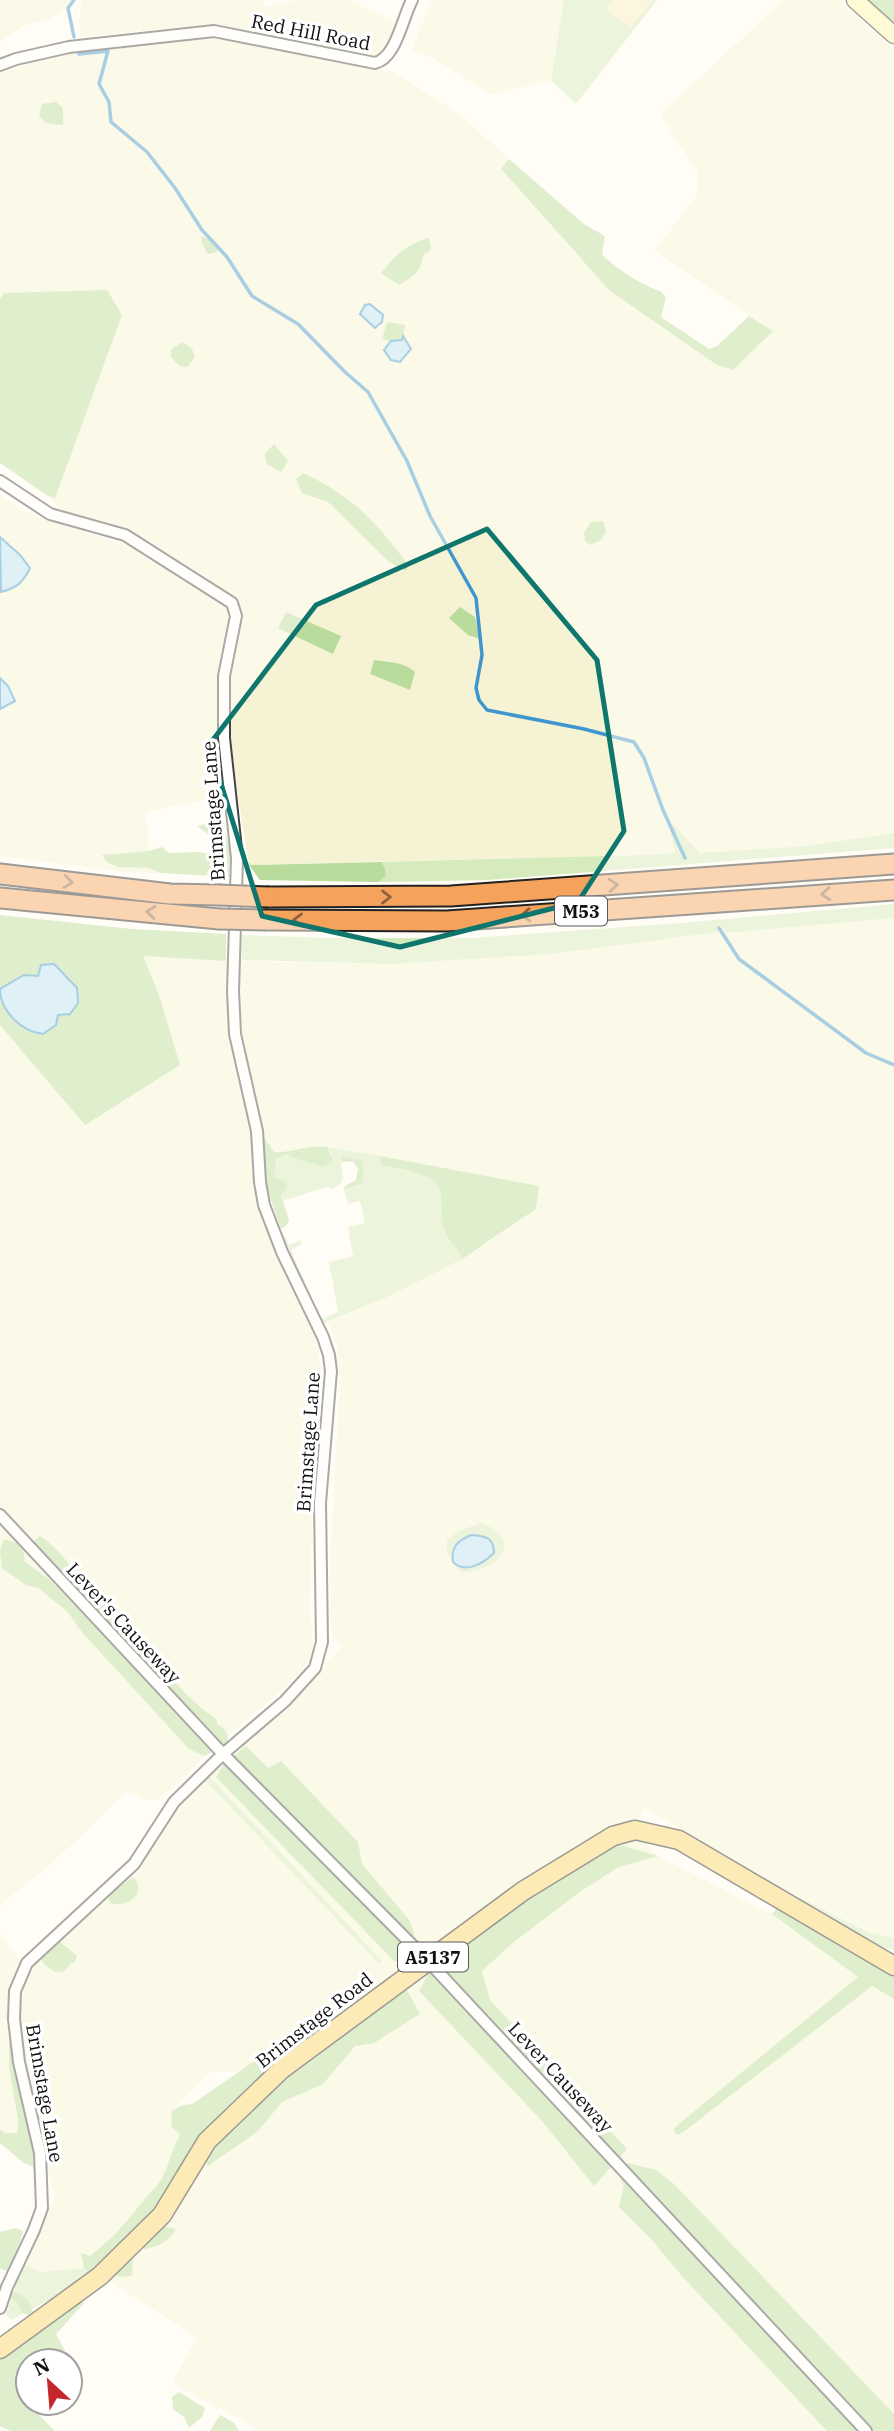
<svg xmlns="http://www.w3.org/2000/svg" width="894" height="2431" font-family="'IBM Plex Serif',serif">
<style>
.farmland{fill:#f6f3d4;fill-rule:evenodd}
.green{fill:#d5ebbd}
.forest{fill:#b9dc9c}
.sand{fill:#fbeec1}
.water{fill:#b9e0f7;stroke:#3f96cf;stroke-width:2}
.lines{fill:none;stroke-linecap:round;stroke-linejoin:round}
.stream{stroke:#3f96cf;stroke-width:3.5}
.minor-casing{stroke:#444;stroke-width:14}
.secondary-casing{stroke:#333;stroke-width:19}
.primary-casing{stroke:#222;stroke-width:21}
.motorway-casing{stroke:#222;stroke-width:23}
.minor{stroke:#fff;stroke-width:10}
.secondary{stroke:#fff6b0;stroke-width:16}
.primary{stroke:#f9d66b;stroke-width:18}
.motorway{stroke:#f5a25d;stroke-width:19}
.motorway-bridge-casing{stroke:#222;stroke-width:23;stroke-linecap:butt}
.motorway-bridge{stroke:#f5a25d;stroke-width:19}
.oneway{stroke:#8e613b}
.marked{fill:none;stroke:#0f766e;stroke-width:5;stroke-linejoin:round}
.labels{text-anchor:middle;dominant-baseline:central;stroke-width:7;stroke-linejoin:round;paint-order:stroke}
.shield{fill:#fff;stroke:#585858;stroke-width:2}
.shield-label{font-size:18px;font-weight:bold;fill:#111}
.street-label{font-size:19px;fill:#111;stroke:#fff}
</style>
<rect width="100%" height="100%" fill="#fffdf5"/>
<!-- farmland -->
<g class="farmland">
<polygon points="0,0 74,0 68,8 50,19 25,25 0,41"/>
<polygon points="81,0 262,0 265,7 297,0 347,0 393,20 393,38 391,45 381,55 367,57 204,25 80,37"/>
<polygon points="433,0 564,0 551,80 491,95 432,57 411,50"/>
<polygon points="784,0 839,0 894,49 894,833 806,846 698,853 669,828 677,853 644,855 249,865 234,771 231,733 230,674 242,616 238,599 183,562 122,526 61,510 48,496 55,498 4,293 0,299 0,74 52,56 108,51 144,44 210,37 393,72 459,114 509,159 501,169 577,256 717,365 773,331 655,251 697,195 698,173 660,114"/>
<polygon points="0,495 20,509 38,517 130,547 215,599 228,610 230,620 219,679 223,797 146,811 149,851 102,856 161,873 136,873 0,856"/>
<path d="M894,918V1938L868,1932L794,1895L643,1807L635,1830L658,1856L772,1914L859,1977L680,2123L679,2134L872,1986L894,1999V2431H255L257,2428L172,2383L197,2337L100,2276L207,2141L280,2069L210,2072L172,2111L180,2135L174,2146L163,2176L154,2191L144,2198L129,2221L114,2238L89,2256L81,2253L84,2268L41,2272L23,2264L55,2197L36,2125L21,2055L17,2019L24,1979L37,1959L59,1934L141,1871L147,1855L187,1794L224,1764L222,1754L212,1752L204,1756L179,1783L156,1800H147L128,1791L52,1863L0,1905V1025L16,1046L159,995L142,956L226,961L391,964L551,954L717,932L716,929L721,926L726,933ZM258,1132L269,1142L274,1152L288,1153L321,1146L539,1186L536,1209L478,1249L387,1297L329,1322L337,1347L340,1381L330,1565L331,1627L334,1637L342,1646L304,1691L233,1756L223,1754L229,1734L279,1693L305,1668L311,1656L313,1647L310,1608L312,1504L322,1370L313,1329L278,1255L260,1182Z"/>
<polygon points="0,1933 21,1962 18,1964 11,1989 10,2016 3,2022 9,2029 9,2068 18,2120 17,2133 3,2133 0,2129"/>
</g>
<!-- green -->
<g class="green">
<polygon points="564,0 657,0 576,104 551,80"/>
<polygon points="673,824 699,853 806,846 894,833 894,848 488,880 378,882 386,876 385,868 381,862 644,855 676,853 669,828"/>
<polygon points="894,904 894,918 726,933 721,926 716,929 718,932 551,954 391,964 242,960 242,935 330,938 471,938 681,923"/>
<path d="M327,1147L380,1156L381,1165L429,1176L439,1186L445,1233L449,1240L458,1247L462,1259L387,1297L324,1323L315,1315L283,1237L285,1236L289,1245L300,1240L302,1244L291,1250L318,1313L323,1319L338,1312L329,1262L353,1256L348,1227L365,1223L360,1201L348,1204L344,1189L361,1184V1160H340C343,1175 347,1184 331,1189L329,1186L283,1201L281,1196L284,1180L278,1179L273,1176V1170L279,1155L296,1157L323,1167L331,1153Z"/>
<path d="M481,1523C527,1540 496,1573 460,1572L454,1564C469,1572 486,1562 494,1549C489,1536 484,1536 471,1535L452,1550L453,1562L447,1553V1540L459,1531Z"/>
<polygon points="209,1776 382,1961 379,1964 205,1780"/>
<polygon points="794,1895 868,1932 894,1938 894,1951 876,1944"/>
<polygon points="23,2264 41,2272 84,2268 88,2272 51,2299 11,2320 6,2314"/>
</g>
<!-- forest -->
<g class="forest">
<polygon points="867,0 894,0 894,24"/>
<polygon points="56,102 63,108 63,125 46,123 39,116 42,104"/>
<path d="M509,159L584,224L605,236L602,255C621,272 638,283 662,292L666,298L661,317L709,349L717,346L749,316L773,331L733,370L717,365L609,290L501,169Z"/>
<polygon points="201,236 217,242 217,252 208,254 202,244"/>
<path d="M429,238L431,250L423,255C421,272 413,277 399,285L381,273C397,254 405,245 429,238Z"/>
<polygon points="107,290 122,315 55,498 48,496 0,463 0,299 4,293"/>
<polygon points="387,322 405,325 403,340 391,341 382,339"/>
<polygon points="183,342 192,349 195,357 187,367 180,366 171,357 171,349"/>
<polygon points="274,444 288,461 281,472 267,464 265,454"/>
<path d="M303,473C353,496 377,523 409,566L405,570L389,562L328,502L302,493L296,479Z"/>
<polygon points="603,521 606,531 601,540 590,545 585,541 584,533 591,522"/>
<polygon points="460,607 475,617 480,639 468,635 449,618"/>
<polygon points="286,612 341,636 333,654 278,628"/>
<path d="M374,660C387,662 405,662 415,672L410,690L370,674Z"/>
<polygon points="215,822 223,822 230,851 229,877 161,873 148,868 118,867 107,862 102,855 149,851 162,847 169,853 198,852 209,854 219,847 223,839 215,839 197,826"/>
<polygon points="381,862 385,868 386,876 378,882 260,880 249,865"/>
<polygon points="0,915 132,929 226,934 226,961 143,956 159,995 180,1065 85,1125 0,1025"/>
<path d="M264,1137L274,1152C292,1153 310,1144 327,1147L332,1157V1161L323,1167L286,1155L277,1158L273,1176L278,1179L284,1180L287,1186L281,1196L289,1220L286,1226L281,1229L265,1182Z"/>
<path d="M380,1156L539,1186L536,1209L462,1259C459,1247 449,1243 445,1232C440,1218 443,1203 439,1188C435,1173 396,1169 381,1165Z"/>
<polygon points="342,1157 361,1160 364,1171 361,1184 344,1189 345,1186 356,1180 358,1168 353,1161 341,1162"/>
<path d="M40,1536C59,1548 78,1575 90,1593L81,1598C75,1585 44,1560 32,1548L33,1542Z"/>
<path d="M4,1539C18,1543 24,1546 25,1562L50,1580L202,1739L212,1752L204,1756L189,1749L81,1631L67,1611L38,1588L26,1585L2,1568L0,1551Z"/>
<path d="M99,1595L112,1614L162,1659C164,1676 201,1710 217,1719V1724C228,1731 229,1734 227,1747L222,1751L88,1603Z"/>
<polygon points="246,1746 268,1768 281,1761 358,1842 362,1864 410,1921 414,1934 403,1957 395,1962 216,1777 224,1764"/>
<polygon points="617,1844 658,1856 619,1867 581,1891 515,1941 482,1971 490,2000 627,2149 594,2186 543,2122 419,1991 428,1974 500,1916 593,1854"/>
<path d="M133,1877C149,1893 127,1908 110,1903L108,1897L110,1893Z"/>
<polygon points="778,1906 894,1974 894,1999 872,1986 686,2130 678,2135 675,2133 674,2129 680,2123 858,1977 772,1914"/>
<path d="M58,1940L77,1956L75,1962L70,1964C60,1981 47,1968 39,1957Z"/>
<path d="M407,1990L420,2014L374,2043L355,2046L323,2084L282,2102L258,2131L208,2166L199,2146L162,2226L176,2229C169,2242 159,2246 145,2249L134,2240L129,2242L133,2259L132,2275C118,2280 109,2272 98,2264L88,2272L84,2268L81,2253L90,2256C115,2236 123,2226 143,2201C150,2192 158,2187 163,2176C170,2162 172,2148 180,2135L171,2126L172,2111L182,2105L192,2104L326,2012L345,2019Z"/>
<polygon points="9,2029 29,2136 35,2153 36,2168 24,2163 0,2143 0,2129 4,2133 17,2133 18,2120 9,2068"/>
<polygon points="628,2163 656,2170 674,2184 894,2414 894,2431 827,2431 681,2275 651,2239 619,2207 624,2186 617,2172"/>
<polygon points="15,2228 23,2231 12,2269 6,2271 0,2268 0,2232"/>
<path d="M14,2292C26,2295 30,2301 33,2313L27,2315L22,2312L18,2303L9,2298Z"/>
<polygon points="81,2299 84,2303 56,2334 70,2360 81,2374 70,2388 70,2361 28,2361 28,2403 39,2403 39,2415 55,2431 11,2431 0,2426 0,2358"/>
<polygon points="179,2392 205,2408 202,2417 189,2428 184,2417 173,2409 172,2397"/>
<polygon points="220,2415 234,2423 239,2431 210,2431"/>
</g>
<!-- sand -->
<polygon class="sand" points="613,0 653,0 630,28 606,9"/>
<!-- water -->
<g class="water">
<polygon points="370,304 383,315 382,322 375,328 360,314 365,305"/>
<polygon points="403,336 411,349 400,362 391,360 384,350 391,341 402,340"/>
<path d="M0,537L20,555L30,568C23,583 16,588 1,592Z"/>
<polygon points="0,678 8,686 15,701 0,709"/>
<path d="M54,964L77,988L78,1003L70,1014L58,1015L56,1025L43,1034C22,1032 0,1011 0,989L24,975L38,976L41,965Z"/>
<path d="M471,1535C485,1536 494,1537 494,1553C483,1564 465,1574 453,1562C451,1547 457,1541 471,1535Z"/>
</g>
<g class="lines">
<!-- stream -->
<g class="stream">
<polyline points="74,0 68,8 74,37"/>
<polyline points="79,54 108,51 99,84 109,102 111,122 147,152 175,188 202,230 227,257 252,296 298,324 345,372 368,392 407,461 430,516 476,598 482,655 476,688 479,700 487,710 584,729 634,742 644,758 663,810 685,858"/>
<polyline points="719,928 739,959 866,1053 894,1065"/>
</g>
<defs>
<g id="minor">
<path d="M0,65L16,59L69,47L214,31L375,63C396,58 402,19 412,0"/>
<polyline points="0,481 50,514 125,535 232,603 236,616 224,676 224,738 237,858 233,991 235,1034 257,1131 260,1182 264,1205 282,1252 323,1337 329,1355 331,1371 320,1503 322,1642 315,1668 285,1701 223,1754 174,1802 134,1864 27,1963 15,1991 14,2019 19,2062 40,2153 42,2208 34,2230 7,2287 0,2308"/>
<polyline points="0,1515 223,1754 428,1961 866,2431"/>
</g>
<polyline id="secondary" points="855,0 894,35"/>
<polyline id="primary" points="0,2349 100,2276 162,2215 207,2141 282,2069 523,1891 613,1836 635,1830 679,1840 894,1966"/>
<g id="motorway">
<polyline points="0,874 170,894 219,895"/>
<polyline points="269,897 451,896 894,864"/>
<polyline points="0,898 219,919"/>
<polyline points="267,920 447,921 894,890"/>
</g>
</defs>
<!-- minor casing -->
<use href="#minor" class="minor-casing"/>
<!-- secondary casing -->
<use href="#secondary" class="secondary-casing"/>
<!-- primary casing -->
<use href="#primary" class="primary-casing"/>
<!-- motorway casing -->
<use href="#motorway" class="motorway-casing"/>
<!-- minor -->
<use href="#minor" class="minor"/>
<!-- secondary -->
<use href="#secondary" class="secondary"/>
<!-- primary -->
<use href="#primary" class="primary"/>
<!-- motorway -->
<use href="#motorway" class="motorway"/>
<defs>
<g id="motorway-bridge">
<polyline points="219,895 269,897"/>
<polyline points="219,919 267,920"/>
</g>
</defs>
<!-- motorway-bridge casing -->
<use href="#motorway-bridge" class="motorway-bridge-casing"/>
<!-- motorway-bridge -->
<use href="#motorway-bridge" class="motorway-bridge"/>
</g>
<!-- one-way arrows -->
<defs><path id="oneway-chevron" d="M-2-3.5L2.5 0L-2 3.5" fill="none" stroke-width="1.6" stroke-linecap="round" stroke-linejoin="round" transform="scale(1.75)"/></defs>
<g class="oneway">
<use href="#oneway-chevron" transform="translate(68 882) rotate(7)"/>
<use href="#oneway-chevron" transform="translate(613 885) rotate(-4)"/>
<use href="#oneway-chevron" transform="translate(826 894) rotate(176)"/>
<use href="#oneway-chevron" transform="translate(386 897)"/>
<use href="#oneway-chevron" transform="translate(151 912) rotate(-175)"/>
<use href="#oneway-chevron" transform="translate(526 915) rotate(176)"/>
<use href="#oneway-chevron" transform="translate(298 920) rotate(-179)"/>
</g>
<!-- marked area -->
<path d="M0 0H894V2431H0ZM487,529L597,660L624,831L578,902L400,947L262,916L209,745L316,605Z" fill="#fffdf5" fill-opacity=".55" fill-rule="evenodd"/>
<path class="marked" d="M487,529L597,660L624,831L578,902L400,947L262,916L209,745L316,605Z"/>
<g class="labels">
<!-- shield labels -->
<g class="shield">
<rect x="555" y="896.5" width="52" height="29" rx="5"/>
<rect x="398" y="1942.5" width="70" height="29" rx="5"/>
</g>
<g class="shield-label">
<text x="581" y="911">M53</text>
<text x="433" y="1957">A5137</text>
</g>
<!-- street labels -->
<g class="street-label">
<text transform="translate(311 32) rotate(11)">Red Hill Road</text>
<text transform="translate(213 811) rotate(-94)">Brimstage Lane</text>
<text transform="translate(308 1442) rotate(-86)">Brimstage Lane</text>
<text transform="translate(124 1623) rotate(47)">Lever's Causeway</text>
<text transform="translate(314 2020) rotate(-38)">Brimstage Road</text>
<text transform="translate(561 2077) rotate(47)">Lever Causeway</text>
<text transform="translate(45 2093) rotate(80)">Brimstage Lane</text>
</g>
</g>
<!-- north arrow -->
<g transform="translate(49 2382) rotate(334)"><circle r="33" fill="#ffffff" stroke="#a0a0a0" stroke-width="2"/>
<path d="M0-5L12 26L0 18L-12 26Z" fill="#c4262e"/>
<text y="-10" font-size="19" font-weight="bold" text-anchor="middle" fill="#111111">N</text>
</g>
</svg>
